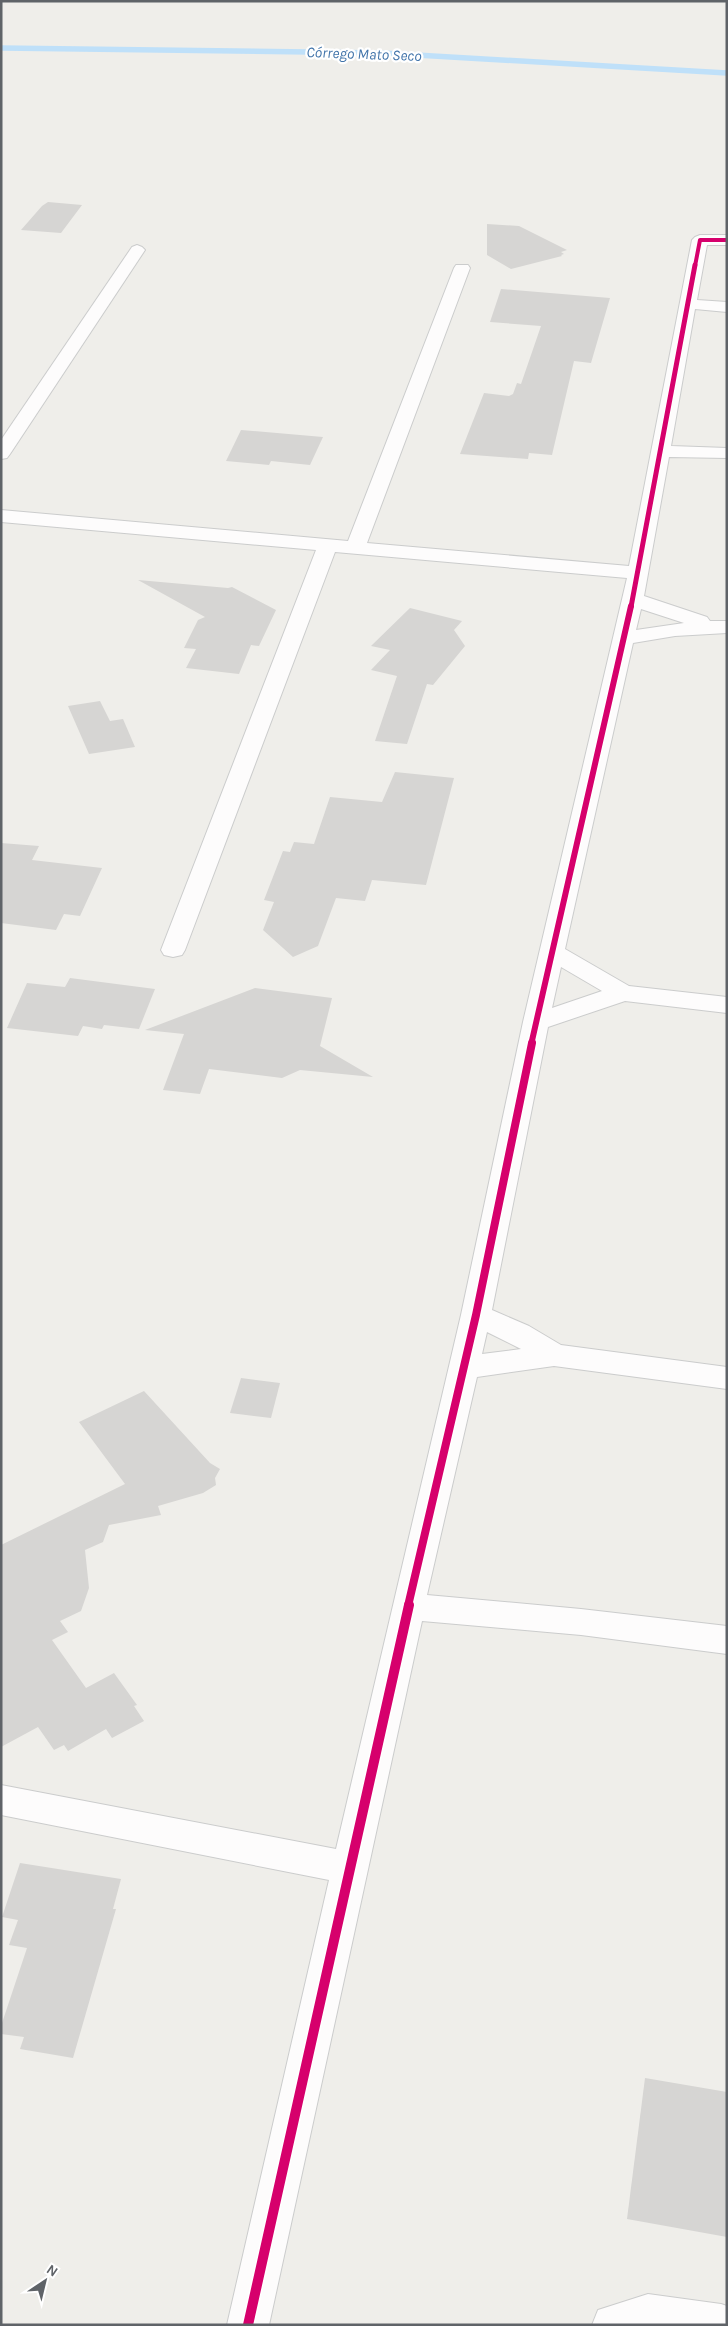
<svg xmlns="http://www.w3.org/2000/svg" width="728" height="2326" font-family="Karla,sans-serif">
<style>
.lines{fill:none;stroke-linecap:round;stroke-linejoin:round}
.stream{stroke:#bfe0f9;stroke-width:5.5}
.building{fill:#d6d5d3}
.minor-casing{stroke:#cbcccc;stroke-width:2}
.minor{fill:#fdfcfc;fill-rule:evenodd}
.cycleway-far4-casing{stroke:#fff;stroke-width:5.5}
.cycleway-far3-casing{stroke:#fff;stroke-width:7}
.cycleway-far2-casing{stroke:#fff;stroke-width:9}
.cycleway-far1-casing{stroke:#fff;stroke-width:11}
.cycleway-casing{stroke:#fff;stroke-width:13}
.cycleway-far4{stroke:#d6006c;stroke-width:4}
.cycleway-far3{stroke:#d6006c;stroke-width:5}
.cycleway-far2{stroke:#d6006c;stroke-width:6}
.cycleway-far1{stroke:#d6006c;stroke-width:8}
.cycleway{stroke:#d6006c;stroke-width:10}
.labels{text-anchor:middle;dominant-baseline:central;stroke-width:4.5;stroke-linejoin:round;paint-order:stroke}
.far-water-label{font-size:15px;font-style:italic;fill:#4174aa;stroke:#fff}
</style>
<rect width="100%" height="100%" fill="#efeeea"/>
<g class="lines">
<!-- stream -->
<polyline class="stream" points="1,48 382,53 727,73"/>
</g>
<!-- building -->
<g class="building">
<polygon points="48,202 82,205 61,233 21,230 42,206"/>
<polygon points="487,224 519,226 567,250 561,252 564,254 561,255 562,256 511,269 487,255"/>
<polygon points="501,289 610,298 591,363 574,361 552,455 529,453 528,459 460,454 484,393 509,396 513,394 517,383 521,384 541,326 490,322"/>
<polygon points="241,430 323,437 310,465 271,461 269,465 226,461"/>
<polygon points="138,580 228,588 232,587 276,610 259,646 251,645 239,674 186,668 196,649 184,648 198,620 205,617"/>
<polygon points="410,608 462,621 454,630 465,646 433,685 427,684 407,744 375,741 397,676 371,670 390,650 371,646"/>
<polygon points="100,701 110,721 123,719 135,747 89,754 68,706"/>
<polygon points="395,772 454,778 426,885 372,880 365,901 336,898 318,946 293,957 263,930 274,902 264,900 283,851 290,852 294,842 314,844 330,797 382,802"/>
<polygon points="1,843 39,846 32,860 102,868 80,916 64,914 56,930 1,923"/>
<polygon points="70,978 155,989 139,1029 104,1025 102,1029 83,1026 78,1036 7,1028 27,983 65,987"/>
<polygon points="255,988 332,998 320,1046 373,1077 300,1070 282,1078 209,1069 200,1094 163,1090 184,1034 145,1030"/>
<polygon points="241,1378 280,1383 271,1418 230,1413"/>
<polygon points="144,1391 210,1463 220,1469 215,1478 216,1485 203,1493 158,1506 161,1515 109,1525 103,1542 85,1550 89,1588 81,1611 60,1621 68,1632 52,1640 86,1688 114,1673 137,1705 134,1706 144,1721 112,1738 106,1729 68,1751 64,1745 54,1750 38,1727 1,1747 1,1545 125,1484 79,1422"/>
<polygon points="20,1863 121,1879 113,1909 116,1909 73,2058 20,2049 24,2037 1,2034 1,2026 27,1948 9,1945 18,1920 2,1917"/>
<polygon points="645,2078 727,2092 727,2237 627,2219"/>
</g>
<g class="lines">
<defs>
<g id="minor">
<path d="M700,235H727V245H707L697,300L727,302V312L695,309L671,446L727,448V458L669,457L644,596L707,617L710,621H727V633L675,636L633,643L565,949L629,986L727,997V1013L625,1001L548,1027L492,1310L529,1326L561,1345L727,1367V1389L554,1366L477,1377L427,1595L581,1609L727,1626V1654L581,1635L422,1621L269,2325H227L329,1880L1,1815V1785L336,1849L461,1315L523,1022L627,578L335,552L185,950L182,955L173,957L164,955L161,950L316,550L1,522V510L348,541L454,268L456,265H468L470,268L367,543L629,566L692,240L695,237ZM641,609L684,623L636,630ZM561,967L602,991L552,1008ZM487,1332L521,1349L482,1354Z"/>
<polygon points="137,245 142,247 145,250 10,454 7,458 1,459 1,440 132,247"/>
<polygon points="648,2294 721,2304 727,2306 727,2325 592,2325 598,2310"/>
</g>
</defs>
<!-- minor casing -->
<use href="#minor" class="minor-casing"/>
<!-- minor -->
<use href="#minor" class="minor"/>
<defs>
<polyline id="cycleway-far4" points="695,266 700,240 727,240"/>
<polyline id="cycleway-far3" points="631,607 695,265"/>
<polyline id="cycleway-far2" points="531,1045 631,606"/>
<polyline id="cycleway-far1" points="408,1606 476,1315 532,1043"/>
<polyline id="cycleway" points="248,2325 409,1605"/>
</defs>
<!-- cycleway-far4 casing -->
<use href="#cycleway-far4" class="cycleway-far4-casing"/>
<!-- cycleway-far3 casing -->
<use href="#cycleway-far3" class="cycleway-far3-casing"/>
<!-- cycleway-far2 casing -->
<use href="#cycleway-far2" class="cycleway-far2-casing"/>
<!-- cycleway-far1 casing -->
<use href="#cycleway-far1" class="cycleway-far1-casing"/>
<!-- cycleway casing -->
<use href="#cycleway" class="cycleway-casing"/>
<!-- cycleway-far4 -->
<use href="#cycleway-far4" class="cycleway-far4"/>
<!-- cycleway-far3 -->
<use href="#cycleway-far3" class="cycleway-far3"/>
<!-- cycleway-far2 -->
<use href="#cycleway-far2" class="cycleway-far2"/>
<!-- cycleway-far1 -->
<use href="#cycleway-far1" class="cycleway-far1"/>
<!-- cycleway -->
<use href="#cycleway" class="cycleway"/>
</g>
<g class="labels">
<!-- far-water labels -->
<g class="far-water-label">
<text transform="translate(364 54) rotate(2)">Córrego Mato Seco</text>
</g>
</g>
<!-- border -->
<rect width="728" height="2326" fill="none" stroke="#5f6368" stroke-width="5"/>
<!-- north arrow -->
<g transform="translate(45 2281) rotate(35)" stroke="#ffffff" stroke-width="4" paint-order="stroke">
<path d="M0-4L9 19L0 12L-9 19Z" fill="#5f6368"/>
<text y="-8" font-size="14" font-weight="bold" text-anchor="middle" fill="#5f6368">N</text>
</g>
</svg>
